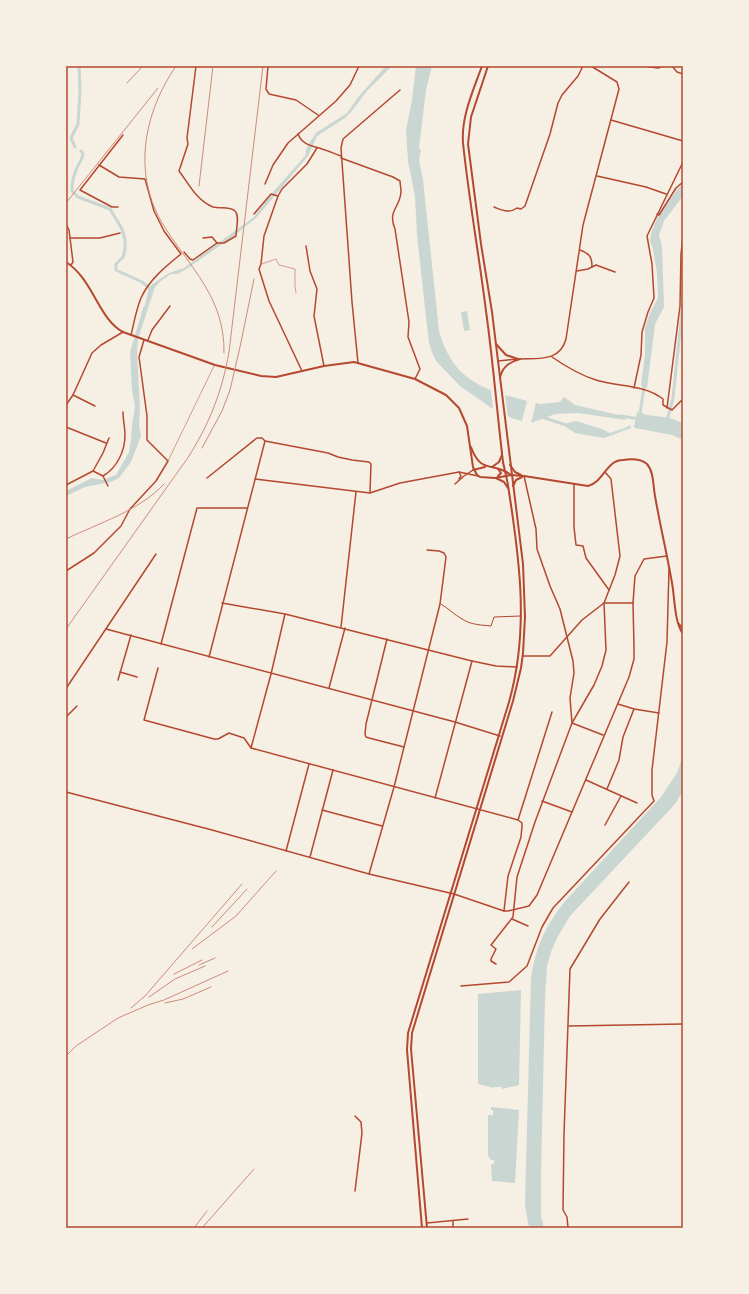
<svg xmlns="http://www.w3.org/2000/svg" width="749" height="1294" font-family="'Noto Serif',serif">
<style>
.water{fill:#c9d6d2}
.pier{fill:#f6efe4}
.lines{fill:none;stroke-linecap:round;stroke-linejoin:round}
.canal{stroke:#c9d6d2;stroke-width:3}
.service{stroke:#b5482f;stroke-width:0.5}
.pedestrian{stroke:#b5482f;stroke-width:1}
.minor{stroke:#b5482f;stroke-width:1.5}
.secondary{stroke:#b5482f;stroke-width:2}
.primary{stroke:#b5482f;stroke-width:2}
.rail{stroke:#cf8b77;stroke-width:1}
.neatline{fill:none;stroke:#b5482f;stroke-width:1.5}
</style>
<rect width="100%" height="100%" fill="#f6efe4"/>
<!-- water -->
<g class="water">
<polygon points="386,66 392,66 366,92 352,111 345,118 317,136 308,156 256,218 231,238 188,268 178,274 171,274 162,280 155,287 138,339 137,352 140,409 139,425 141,436 131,462 119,478 111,482 85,487 66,496 66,491 92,478 102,480 116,475 129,452 131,440 132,425 135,407 132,390 130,352 143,308 145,305 148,291 151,285 169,273 184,268 254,217 274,191 305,156 307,147 316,133 347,113 359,96"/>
<path d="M416,66H432L426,90L419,148L421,150L419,160L423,180L439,331C453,380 481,389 527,401L522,421L514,419L493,409L460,386L436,361L432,352L429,343L425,308L417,235L415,196L408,161L406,130L412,100Z"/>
<polygon points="683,183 683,196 664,221 659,235 662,246 664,307 655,324 647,388 644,388 641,385 645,354 645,328 650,313 658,298 657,273 653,249 650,241 651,234 657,218 676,191"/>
<polygon points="467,311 470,330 464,331 461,312"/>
<polygon points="564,397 575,405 623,416 626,420 578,413 555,414 531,423 536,403 540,404 560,402"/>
<polygon points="637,412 640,414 670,418 683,423 683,440 672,435 635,428 634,427"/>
<polygon points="576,421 602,429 610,433 625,428 630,425 631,428 604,438 575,433 566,427 567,423"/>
<path d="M683,755V791L675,804L570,916L557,938L551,952L547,966L545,998L541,1174V1216L544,1228H529L525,1204L531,978C536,946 546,924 567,899L661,797L677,773Z"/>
<polygon points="521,990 519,1085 502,1089 502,1087 494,1087 494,1088 478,1084 478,994"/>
<polygon points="491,1107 519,1110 515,1183 492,1181 491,1164 494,1164 494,1160 491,1160 488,1156 488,1115 493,1115 493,1110 491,1110"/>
</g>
<!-- pier -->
<polygon class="pier" points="491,389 505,393 508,419 493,411"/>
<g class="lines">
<!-- canal -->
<g class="canal">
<polyline points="75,147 71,138 78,124 80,90 79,66"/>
<path d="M81,151L83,154C82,161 78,164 76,170C73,177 72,184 72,191L78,197L110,209L122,229L125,240V250L123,257L116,264V270L142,282L151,289"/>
<polyline points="643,415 640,414 644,387"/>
<polyline points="621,416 639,419"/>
<polyline points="542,417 569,426"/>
<polyline points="667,421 673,398 683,302"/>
</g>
<!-- service -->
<g class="service">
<polyline points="262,264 276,259 279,265 295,269 295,286 296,293"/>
<polyline points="168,461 214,366"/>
</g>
<!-- pedestrian -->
<path class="pedestrian" d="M441,604C449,609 455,615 462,619C471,625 482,625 491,626L494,617L521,616"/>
<!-- minor -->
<g class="minor">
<polyline points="268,66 266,89 269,94 296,100 318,115"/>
<polyline points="643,66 658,68 664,66"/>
<polyline points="672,66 677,72 683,74"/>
<polyline points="611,120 683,141"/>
<path d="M298,134C302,145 313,146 322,149C329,151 335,154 341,156"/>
<path d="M341,158L393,177L400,181C400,184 401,188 401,191C401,207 387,210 395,229L409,322L408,337L420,369L415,379"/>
<path d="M99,165L119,177L145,179L154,211L164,231L181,254C165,267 149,280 141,298C136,310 134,323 131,335"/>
<polyline points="597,176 646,187 666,194"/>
<polyline points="265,184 273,165 288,143 336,101 350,85 359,66"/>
<polyline points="118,207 112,207 80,190 123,135"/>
<path d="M494,207C502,210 509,214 517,208L521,209L525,206L550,134L558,103L562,95L578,76L583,66"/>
<polyline points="254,214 271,194 278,196"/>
<polyline points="657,214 659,215 676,188 683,182"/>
<polyline points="66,224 69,230 73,262 71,265"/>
<polyline points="70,238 100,238 120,233"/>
<polyline points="203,238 212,237 217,243"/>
<polyline points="306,246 310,271 317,289 314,316 324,366"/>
<path d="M580,250C590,254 592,257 592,267"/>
<path d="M184,252L190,259L193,260L217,243H224L236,236C236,229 240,216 235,211C230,206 220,209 213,207C197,201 189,184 179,171L188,144L187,138L196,66"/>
<polyline points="577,271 588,269 596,265 615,272"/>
<polyline points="148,340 152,330 170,306"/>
<path d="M552,357C565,366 580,375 596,380C618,387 644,384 663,399V405L672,410L683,399"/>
<path d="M520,359C538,358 560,362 566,339L583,225L619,89L617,82L591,66"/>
<polyline points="498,361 516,359"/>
<polyline points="358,363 352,302 341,148 343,139 400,90"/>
<polyline points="302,371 269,301 259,269 261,264 264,236 278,196 282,189 307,164 317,148"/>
<polyline points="634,388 641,355 642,332 648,312 654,298 652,264 647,236 683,162"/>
<polyline points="73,395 95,406"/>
<polyline points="66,405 73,395 92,353 101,345 123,332"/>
<polyline points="667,408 680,306 681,254 683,236"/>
<polyline points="66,427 106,443"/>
<polyline points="93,471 103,453 109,438"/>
<polyline points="459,472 461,476 459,479"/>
<polyline points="103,476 108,486"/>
<polyline points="524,476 536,529 537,549 550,586 560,609 573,661 574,673 570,698 572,723 603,735"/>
<polyline points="207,478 257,438 262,438 265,441 328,453 338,457 352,460 369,462 371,464 370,492"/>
<polyline points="255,479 370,493 400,483 459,472 478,476"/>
<polyline points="455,484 464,476 473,470"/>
<polyline points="574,484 574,527 576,545 583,546 586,558 609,590"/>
<path d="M66,485L93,471L103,476C117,468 125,451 125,435C125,428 123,420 123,412"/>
<polyline points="66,571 94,553 121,526 130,509 156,481 168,461 147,440 147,416 139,357 144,340"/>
<polyline points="222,603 285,614 472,661 496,666 517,667"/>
<polyline points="341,627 356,492"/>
<polyline points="106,629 455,722 500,736"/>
<polyline points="387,639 366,724 365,734 366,737 369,738 404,747"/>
<polyline points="161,644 197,508 247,508"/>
<polyline points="523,656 550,656 582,620 604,603 633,603"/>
<polyline points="209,657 265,441"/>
<polyline points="158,668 144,720 214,739 218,739 229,733 244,738 251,748 518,820 522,823 522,826 521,837 508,876 504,911"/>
<polyline points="120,672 137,677"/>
<polyline points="118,680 131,635"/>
<polyline points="67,687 156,554"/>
<polyline points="329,688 345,628"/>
<polyline points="618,704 634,709 659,713"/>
<polyline points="66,717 77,706"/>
<polyline points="251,748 271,674 285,614"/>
<polyline points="586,780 637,803"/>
<polyline points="607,789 619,760 623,737 634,709"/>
<polyline points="66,792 212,830 369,874 454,894 504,911 508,911 529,906 537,895 629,677 634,659 634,647 633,603 635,576 644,559 667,556"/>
<polyline points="435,798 472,661"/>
<polyline points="542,801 572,812"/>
<polyline points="322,810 382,826"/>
<polyline points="518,820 552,712"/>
<polyline points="605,825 621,796"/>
<polyline points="286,851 309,764"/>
<polyline points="310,857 333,770"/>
<polyline points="369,874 394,787 440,604 446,557 444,553 439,551 427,550"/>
<polyline points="512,919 528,926"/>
<polyline points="496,964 491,961 491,959 496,949 491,945 513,917 517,877 535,822 572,723 594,685 602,666 606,650 604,603 615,575 620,556 611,479 605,472"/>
<polyline points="461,986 509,982 527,966 542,927 553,908 654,801 652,795 652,770 667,642 669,569"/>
<polyline points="569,1026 683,1024"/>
<polyline points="355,1116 361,1122 362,1133 355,1191"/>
<polyline points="453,1221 453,1228"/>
<polyline points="427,1223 468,1219"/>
<polyline points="568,1228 567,1217 563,1210 564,1134 570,969 600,919 629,882"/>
</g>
<!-- secondary -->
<g class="secondary">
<path d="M524,476L588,486C604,482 606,460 623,460C630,459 641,459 647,464C654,472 653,486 655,496C660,525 667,554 672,583C675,599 674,621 683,634"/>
<polyline points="679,624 683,629"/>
</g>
<!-- primary -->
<g class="primary">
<path d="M66,262C93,279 99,320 123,332L215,365L261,376L276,377L324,366L354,362L415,379L446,395L459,408L467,426L473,467L477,475L480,477L495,478L511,475L524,476"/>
<polyline points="496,344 506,355 518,359"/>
<path d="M500,378C502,367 509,362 520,359"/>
<path d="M471,447C481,475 493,461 511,475"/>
<polyline points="510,465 515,472 521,475"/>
<polyline points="492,467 499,462 502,455"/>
<polyline points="473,470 485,467"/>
<polyline points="498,476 501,473 498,469"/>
<polyline points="496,478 504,482 508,488"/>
<polyline points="513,486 516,480 522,477"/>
<path d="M422,1228L407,1050L408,1033L509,702C529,632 520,562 509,492C508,482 505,472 503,462C497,412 493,361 486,311C479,255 469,200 463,143C461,117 473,91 482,66"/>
<polyline points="427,1228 411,1049 412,1033 513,701 521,668 523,653 525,617 523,564 492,312 481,244 468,144 471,117 488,66"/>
</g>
<!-- rail -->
<g class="rail">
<path d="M176,66C143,114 132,175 164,226C191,269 225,298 224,353"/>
<polyline points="127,83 143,66"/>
<polyline points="199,186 213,66"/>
<polyline points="66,203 158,88"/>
<polyline points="202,448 222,411 230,390 240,347 254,279"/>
<path d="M66,539C99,523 139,511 164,484"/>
<path d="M66,629L187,459C209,425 222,392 229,352L263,66"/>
<polyline points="212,927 247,889"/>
<polyline points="192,949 236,916 276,871"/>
<polyline points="199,965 215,958"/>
<polyline points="174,974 202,960"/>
<polyline points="149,997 175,979 205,966"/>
<polyline points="165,1003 183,999 211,987"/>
<polyline points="131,1008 145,996 242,884"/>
<polyline points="66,1056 76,1046 118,1018 148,1005 164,1000 228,971"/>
<polyline points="194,1228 207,1211"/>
<polyline points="202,1228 254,1169"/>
</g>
</g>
<!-- border -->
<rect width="749" height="1294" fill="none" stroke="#f6efe4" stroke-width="134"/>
<rect x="67" y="67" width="615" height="1160" class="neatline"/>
</svg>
